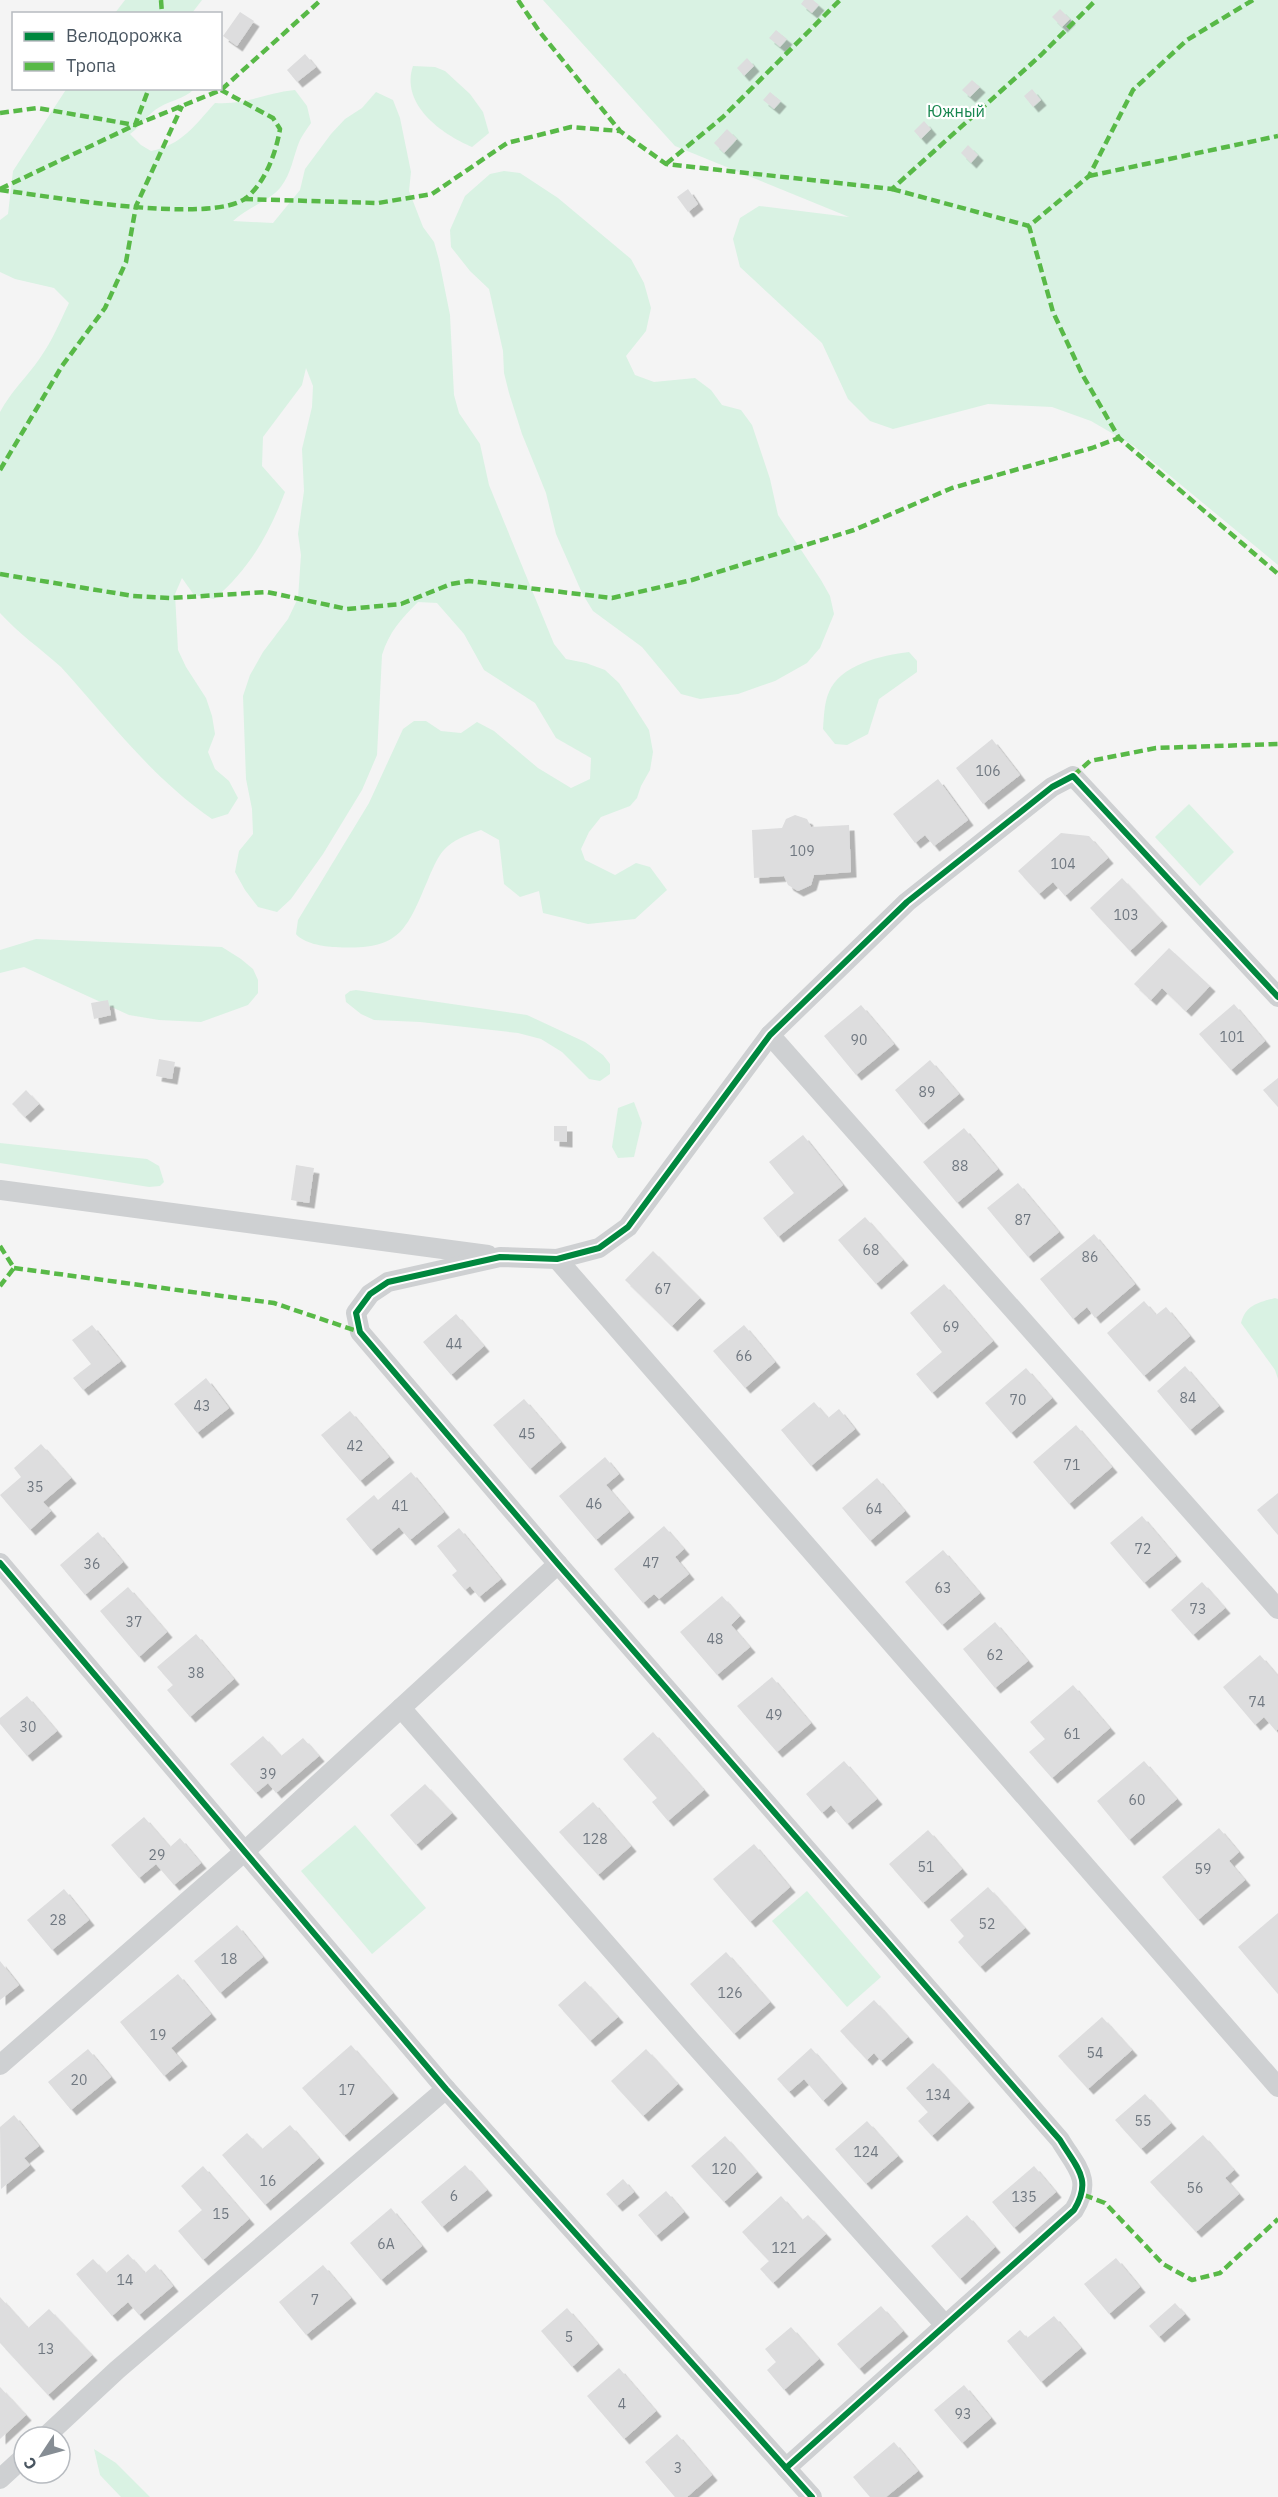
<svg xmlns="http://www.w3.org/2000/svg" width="1278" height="2497" font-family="'IBM Plex Sans',sans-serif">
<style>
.green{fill:#d9f2e3}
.building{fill:#ddddde;filter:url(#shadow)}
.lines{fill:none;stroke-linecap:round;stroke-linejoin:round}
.minor{stroke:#ced0d2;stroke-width:20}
.quiet{stroke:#58b947;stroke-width:4.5;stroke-dasharray:9 4.5;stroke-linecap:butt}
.cycleway-casing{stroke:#fff;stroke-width:10}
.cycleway{stroke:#00873e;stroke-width:6}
.labels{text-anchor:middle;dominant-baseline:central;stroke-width:4.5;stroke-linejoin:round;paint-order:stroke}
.number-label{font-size:14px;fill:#707881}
.park-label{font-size:16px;fill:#17864f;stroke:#fff}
</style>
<defs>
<filter id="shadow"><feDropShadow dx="5.5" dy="5.5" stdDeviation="0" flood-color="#0004"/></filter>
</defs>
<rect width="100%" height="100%" fill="#f4f4f4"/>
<!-- green -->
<g class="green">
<polygon points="125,0 202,0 192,13 115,13"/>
<polygon points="543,0 1278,0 1278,565 1134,446 1091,421 1052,407 988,404 893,429 870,421 848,399 822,343 740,267 733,239 740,218 759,206 849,217 675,146"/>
<path d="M413,66L435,67L445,71L470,94L483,112L489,133L472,147C441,134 400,104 413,66Z"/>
<path d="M67,88L194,89C185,99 167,101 155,110C146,117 140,127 130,134L141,145L151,151C182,145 195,125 215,103C248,105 264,93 295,90L307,106L311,123C307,129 303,134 300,140C293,156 292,173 280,188C269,201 248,207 233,221L273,223L300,190L305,169L331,134L345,119L362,108L376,92L393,100L400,118L411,172L409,191L423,227L434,242L439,260L450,315L454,395L459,413L480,444L489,485L554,644L566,659L586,663L605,670L619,683L649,730L653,752L650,770L641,786L637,798L630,806L601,817L589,832L581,849L585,860L615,875L636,863L650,867L667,890L635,919L588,924L543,913L539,891L520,897L504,884L499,840L481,830C470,834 457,838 448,846C439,853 434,866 429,877C406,932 400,951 335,947C324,947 303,943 296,934L298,920L369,803L403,729L414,721H426L441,731L461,733L477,722L494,731L538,768L571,788L590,779L591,758L556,738L535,703L484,670L464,634L437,603L418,602C401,619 389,632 382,655L377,755L362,790L323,854L291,899L277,912L258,907L245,890L235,872L239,851L253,834L252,809L246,779L243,696L250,675L263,652L288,619L298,598L301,555L298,534L304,491L302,449L312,407L313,386L306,368L302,385L263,437L262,466L285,492C269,534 249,570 214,599L194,595L182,578L175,594L178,650L186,667L206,698L212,716L215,734L208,752L215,769L229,781L238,798L228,814L212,819C151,777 110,721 61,667C40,648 20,635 0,613V412C11,391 27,377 40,358C52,341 60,322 69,303L54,288L15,279L0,272V220L8,214L13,171Z"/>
<polygon points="504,171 520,173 558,198 631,259 644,283 651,308 646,331 626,356 635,375 654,382 695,378 711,390 722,405 741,410 752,425 770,479 778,515 821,580 830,596 834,614 820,648 807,663 775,681 738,694 700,699 681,694 642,647 593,611 582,593 556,534 546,493 522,434 509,393 504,373 503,351 489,289 470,271 451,247 450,230 465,196 490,174"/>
<path d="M909,652L917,661V672L879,699L868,734L847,745L835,744L823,729C824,717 824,703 829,692C840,665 882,655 909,652Z"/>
<polygon points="1189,804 1234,852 1200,886 1155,837"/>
<polygon points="36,939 222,947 241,959 253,969 258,980 258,993 248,1005 201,1022 159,1020 129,1015 24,967 0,973 0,950"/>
<polygon points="356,990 527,1015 585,1042 603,1055 610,1064 610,1074 600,1081 589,1079 562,1052 541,1039 518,1033 420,1022 374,1020 361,1014 346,1002 345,995 350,991"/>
<polygon points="634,1102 642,1123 634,1157 618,1158 612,1147 618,1108"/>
<polygon points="0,1143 147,1159 159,1166 164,1182 160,1186 149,1187 0,1163"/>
<path d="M1275,1298L1278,1299V1379L1275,1370L1241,1323C1246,1305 1257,1303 1275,1298Z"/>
<polygon points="355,1825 426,1908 372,1954 301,1871"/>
<polygon points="807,1891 881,1977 847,2007 772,1921"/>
<polygon points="94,2449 116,2463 150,2497 121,2497 100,2475"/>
</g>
<!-- building -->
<g class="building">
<polygon points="804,0 813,0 819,5 812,13 801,4"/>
<polygon points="1060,9 1070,19 1062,27 1052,17"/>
<polygon points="240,12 254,21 237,46 223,36"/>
<polygon points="776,30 787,39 780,47 769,38"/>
<polygon points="305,54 316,67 297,82 287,70"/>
<polygon points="747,58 754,66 744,76 737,68"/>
<polygon points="972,80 980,87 970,97 962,90"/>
<polygon points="1032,89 1041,100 1033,107 1024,96"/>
<polygon points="770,92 781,101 774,109 763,100"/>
<polygon points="924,121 931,129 921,139 914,131"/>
<polygon points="727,129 737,139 724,153 714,143"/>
<polygon points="968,145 978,155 971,163 961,153"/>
<polygon points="688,189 698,204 688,212 677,197"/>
<polygon points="992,739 1020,775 983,804 956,768"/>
<polygon points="938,779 968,820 934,846 925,835 915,843 893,814"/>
<polygon points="795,815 807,819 811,827 849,825 851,872 814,875 811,885 798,891 788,885 784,876 754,878 752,830 782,828 786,819"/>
<polygon points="1061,833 1089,836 1108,858 1065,896 1053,882 1039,894 1018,871"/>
<polygon points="1122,878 1162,921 1130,951 1090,908"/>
<polygon points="1169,948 1210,986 1186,1011 1162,988 1151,1000 1134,984"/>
<polygon points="108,1000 111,1015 94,1019 91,1003"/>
<polygon points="1234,1004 1265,1041 1231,1070 1199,1034"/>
<polygon points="861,1005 894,1044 856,1075 824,1036"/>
<polygon points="159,1059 175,1062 172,1079 156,1076"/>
<polygon points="930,1060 959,1094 923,1124 895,1090"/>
<polygon points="1278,1078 1278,1107 1263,1090"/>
<polygon points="26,1090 39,1104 25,1117 12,1104"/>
<polygon points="554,1126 567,1126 567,1142 554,1141"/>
<polygon points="964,1128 998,1169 957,1203 923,1162"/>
<polygon points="803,1135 843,1185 778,1237 763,1218 794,1193 769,1162"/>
<polygon points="296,1165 314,1168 309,1203 291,1200"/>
<polygon points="1018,1183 1059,1232 1028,1257 987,1208"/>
<polygon points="865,1217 903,1260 876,1284 838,1240"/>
<polygon points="1094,1234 1135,1284 1095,1318 1087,1307 1073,1319 1040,1279"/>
<polygon points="653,1251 700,1298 672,1326 625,1280"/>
<polygon points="944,1284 993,1341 932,1393 916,1374 942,1352 910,1313"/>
<polygon points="1144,1301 1156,1315 1166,1307 1190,1336 1144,1376 1107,1333"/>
<polygon points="456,1314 484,1346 451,1375 423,1342"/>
<polygon points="92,1325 121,1361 83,1390 73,1378 91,1364 72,1340"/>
<polygon points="744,1325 775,1362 745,1388 713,1351"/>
<polygon points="1185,1366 1219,1406 1190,1430 1157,1391"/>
<polygon points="1026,1368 1052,1398 1011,1433 985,1403"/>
<polygon points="206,1378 229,1408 197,1433 174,1404"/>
<polygon points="524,1399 561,1442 530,1469 493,1425"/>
<polygon points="814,1402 828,1418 839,1409 855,1429 811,1466 781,1430"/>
<polygon points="350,1411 389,1457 360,1481 321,1435"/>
<polygon points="1076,1425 1112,1467 1069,1504 1033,1462"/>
<polygon points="41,1444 71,1478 43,1502 51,1511 30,1530 0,1495 21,1477 14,1468"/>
<polygon points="605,1457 619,1474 606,1485 629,1512 596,1540 559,1496"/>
<polygon points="411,1472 444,1512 410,1540 399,1527 371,1550 346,1519 374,1495 378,1500"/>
<polygon points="877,1478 905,1511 870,1541 842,1508"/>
<polygon points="1278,1493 1278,1535 1257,1510"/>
<polygon points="1142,1516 1176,1556 1144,1583 1110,1543"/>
<polygon points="664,1526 684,1549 675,1557 689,1574 659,1599 654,1594 643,1603 614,1569"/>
<polygon points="459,1528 501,1579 479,1597 470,1586 465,1590 452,1575 457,1571 437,1546"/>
<polygon points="98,1532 123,1562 85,1595 60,1565"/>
<polygon points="943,1550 980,1593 942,1625 905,1582"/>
<polygon points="1202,1582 1225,1608 1193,1635 1171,1610"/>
<polygon points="128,1587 167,1632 139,1657 100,1611"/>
<polygon points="722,1596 740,1616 731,1625 750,1647 717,1675 680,1632"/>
<polygon points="995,1622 1028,1661 995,1688 963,1649"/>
<polygon points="196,1634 234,1679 190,1717 167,1690 173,1685 157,1667"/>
<polygon points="1260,1655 1278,1676 1278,1729 1276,1731 1264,1717 1255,1725 1223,1687"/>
<polygon points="772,1677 811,1723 777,1752 737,1706"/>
<polygon points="1073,1685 1110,1728 1052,1778 1029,1752 1045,1739 1030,1722"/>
<polygon points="27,1696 57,1731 27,1756 0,1724 0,1718"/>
<polygon points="653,1732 704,1790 668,1821 652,1802 657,1798 623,1759"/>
<polygon points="263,1736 281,1756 303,1738 319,1756 276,1793 268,1783 256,1793 230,1764"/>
<polygon points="844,1761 877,1799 847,1824 831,1805 822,1813 806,1794"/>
<polygon points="1144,1761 1177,1799 1129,1840 1097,1801"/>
<polygon points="425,1784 452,1813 416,1845 390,1815"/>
<polygon points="593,1802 631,1846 598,1875 559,1832"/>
<polygon points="144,1817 170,1847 180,1838 201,1863 174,1885 156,1864 139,1878 111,1845"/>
<polygon points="1219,1828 1239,1852 1229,1861 1245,1880 1198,1920 1162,1877"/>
<polygon points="928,1830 962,1869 923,1903 889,1864"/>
<polygon points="754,1844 790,1887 750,1922 713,1879"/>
<polygon points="988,1887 1025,1928 980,1967 958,1942 964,1936 950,1920"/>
<polygon points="64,1889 89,1920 52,1950 27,1920"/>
<polygon points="1278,1913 1278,1994 1238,1947"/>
<polygon points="237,1925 263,1957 220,1993 194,1961"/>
<polygon points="726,1952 770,2002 734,2034 690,1984"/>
<polygon points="0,1961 19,1985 0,2000"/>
<polygon points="178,1974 211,2014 171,2048 182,2061 164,2076 120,2022"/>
<polygon points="585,1981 618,2017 590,2041 558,2005"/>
<polygon points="874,2000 908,2037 881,2061 874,2053 867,2060 840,2031"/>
<polygon points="1102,2017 1132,2050 1088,2089 1058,2056"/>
<polygon points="351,2045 393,2093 344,2136 302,2088"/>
<polygon points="811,2048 842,2083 823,2101 804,2079 789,2092 777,2079"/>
<polygon points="88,2049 111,2077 71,2110 48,2082"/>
<polygon points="646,2049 678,2084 643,2116 611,2081"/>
<polygon points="933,2063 969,2102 932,2136 918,2121 928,2112 906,2088"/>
<polygon points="1145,2094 1171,2123 1141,2149 1115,2120"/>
<polygon points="14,2115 39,2146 24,2158 30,2165 1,2189 0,2127"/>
<polygon points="867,2121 898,2156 866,2184 835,2149"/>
<polygon points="290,2125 319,2158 265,2205 222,2155 247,2133 262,2149"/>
<polygon points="1203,2135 1234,2170 1225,2178 1239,2194 1196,2232 1150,2182"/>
<polygon points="725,2136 757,2172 724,2202 691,2166"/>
<polygon points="465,2165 487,2190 442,2227 421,2202"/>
<polygon points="203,2166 249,2219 203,2260 178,2231 202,2210 181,2186"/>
<polygon points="1034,2166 1056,2192 1014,2228 992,2202"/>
<polygon points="623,2179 634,2192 617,2206 606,2194"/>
<polygon points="666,2191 684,2212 656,2236 638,2215"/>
<polygon points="781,2196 802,2220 808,2215 826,2234 773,2283 760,2269 769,2261 742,2232"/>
<polygon points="391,2208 422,2246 381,2280 350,2243"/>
<polygon points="967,2215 995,2247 960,2279 931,2246"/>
<polygon points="128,2254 145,2273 155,2264 173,2286 139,2315 128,2302 112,2316 76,2274 93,2259 106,2273"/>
<polygon points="1116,2258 1140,2287 1109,2314 1084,2284"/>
<polygon points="323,2265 351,2298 306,2335 279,2302"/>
<polygon points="0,2297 28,2328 49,2309 92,2355 48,2395 0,2343"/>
<polygon points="1175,2303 1185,2314 1159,2337 1149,2326"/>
<polygon points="881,2306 903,2331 859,2369 837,2344"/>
<polygon points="567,2308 598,2344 572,2367 541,2331"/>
<polygon points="1054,2316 1081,2348 1041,2382 1007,2341 1020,2330 1027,2338"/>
<polygon points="791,2327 819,2359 784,2390 767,2370 776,2362 765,2349"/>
<polygon points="619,2368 656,2411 624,2439 587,2396"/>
<polygon points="964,2385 991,2418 962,2443 934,2410"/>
<polygon points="0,2387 26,2415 0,2439"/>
<polygon points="677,2434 712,2475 687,2497 675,2497 645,2462"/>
<polygon points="894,2442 918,2471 886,2497 870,2497 853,2477"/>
</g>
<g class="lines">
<!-- minor -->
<g class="minor">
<polyline points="770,1035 1278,1609"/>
<polyline points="0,1190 488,1255"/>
<polyline points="557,1259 1278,2087"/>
<polyline points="0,1563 446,2089 812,2497"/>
<polyline points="401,1708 690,2040 945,2325"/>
<polyline points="0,2065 245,1851 558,1564"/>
<polyline points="45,2437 117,2370 446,2089"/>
<path d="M786,2468L1074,2210C1093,2179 1076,2167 1060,2140L558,1564L360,1332L356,1313L370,1294L388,1282L500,1257L557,1259L599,1248L628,1227L770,1035L907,902L1052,787L1073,776L1278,997"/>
<polyline points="0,2479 24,2457"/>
</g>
<!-- quiet -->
<g class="quiet">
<polyline points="161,0 162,14"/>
<polyline points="518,0 539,31 620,131 666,164 892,189 1041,55 1096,0"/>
<polyline points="1253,0 1187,40 1133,90 1089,176 1029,226 1053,312 1082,374 1119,438 1278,574"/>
<polyline points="0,113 37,108 135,125 149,88"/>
<polyline points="666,164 723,117 840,0"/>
<polyline points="1089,176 1278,136"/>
<polyline points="0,189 135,125 221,90 321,0"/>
<polyline points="892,189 1029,226"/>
<path d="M0,190C48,196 211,225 246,198C265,183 276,153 280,129L273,118L221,90"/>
<polyline points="244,199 378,203 432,194 507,143 571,127 620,131"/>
<polyline points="0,470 62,366 105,308 126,262 136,206 182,106"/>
<polyline points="0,574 133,596 171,598 267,592 347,609 401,604 451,584 469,581 612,598 692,580 854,530 952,488 1092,448 1119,438"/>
<polyline points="1073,776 1090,761 1156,748 1278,744"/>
<polyline points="0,1246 14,1268 0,1286"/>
<polyline points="14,1268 274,1303 360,1332"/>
<polyline points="1084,2195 1105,2203 1163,2264 1192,2280 1220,2273 1278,2219"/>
</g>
<defs>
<g id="cycleway">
<polyline points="0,1563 446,2089 812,2497"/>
<path d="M786,2468L1074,2210C1093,2179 1076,2167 1060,2140L558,1564L360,1332L356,1313L370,1294L388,1282L500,1257L557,1259L599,1248L628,1227L770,1035L907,902L1052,787L1073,776L1278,997"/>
</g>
</defs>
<!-- cycleway casing -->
<use href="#cycleway" class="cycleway-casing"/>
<!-- cycleway -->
<use href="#cycleway" class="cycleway"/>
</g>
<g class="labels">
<!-- number labels -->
<g class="number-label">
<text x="988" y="771">106</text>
<text x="802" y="851">109</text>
<text x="1063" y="864">104</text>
<text x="1126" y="915">103</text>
<text x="1232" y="1037">101</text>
<text x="859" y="1040">90</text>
<text x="927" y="1092">89</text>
<text x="960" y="1166">88</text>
<text x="1023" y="1220">87</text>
<text x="871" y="1250">68</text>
<text x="1090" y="1257">86</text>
<text x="663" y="1289">67</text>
<text x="951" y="1327">69</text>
<text x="454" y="1344">44</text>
<text x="744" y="1356">66</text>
<text x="1188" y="1398">84</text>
<text x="1018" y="1400">70</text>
<text x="202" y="1406">43</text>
<text x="527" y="1434">45</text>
<text x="355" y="1446">42</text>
<text x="1072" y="1465">71</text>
<text x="35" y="1487">35</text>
<text x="594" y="1504">46</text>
<text x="400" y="1506">41</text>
<text x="874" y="1509">64</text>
<text x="1143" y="1549">72</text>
<text x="651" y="1563">47</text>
<text x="92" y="1564">36</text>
<text x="943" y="1588">63</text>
<text x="1198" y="1609">73</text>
<text x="134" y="1622">37</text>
<text x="715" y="1639">48</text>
<text x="995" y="1655">62</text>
<text x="196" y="1673">38</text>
<text x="1257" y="1702">74</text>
<text x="774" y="1715">49</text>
<text x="28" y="1727">30</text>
<text x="1072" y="1734">61</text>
<text x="268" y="1774">39</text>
<text x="1137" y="1800">60</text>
<text x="595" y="1839">128</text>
<text x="157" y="1855">29</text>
<text x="926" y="1867">51</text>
<text x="1203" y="1869">59</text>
<text x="58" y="1920">28</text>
<text x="987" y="1924">52</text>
<text x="229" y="1959">18</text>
<text x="730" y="1993">126</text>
<text x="158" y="2035">19</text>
<text x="1095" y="2053">54</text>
<text x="79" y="2080">20</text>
<text x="347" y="2090">17</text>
<text x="938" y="2095">134</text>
<text x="1143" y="2121">55</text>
<text x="866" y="2152">124</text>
<text x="724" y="2169">120</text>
<text x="268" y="2181">16</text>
<text x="1195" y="2188">56</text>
<text x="454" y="2196">6</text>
<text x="1024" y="2197">135</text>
<text x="221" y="2214">15</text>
<text x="386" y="2244">6А</text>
<text x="784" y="2248">121</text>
<text x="125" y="2280">14</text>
<text x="315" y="2300">7</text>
<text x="569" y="2337">5</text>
<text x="46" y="2349">13</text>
<text x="622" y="2404">4</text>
<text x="963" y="2414">93</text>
<text x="678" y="2468">3</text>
</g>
<!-- park labels -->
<g class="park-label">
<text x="956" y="111">Южный</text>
</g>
</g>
<!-- legend -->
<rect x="12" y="12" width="210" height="78" fill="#ffffff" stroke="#b7bbc0" stroke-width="1.5"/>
<rect x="24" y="32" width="30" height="9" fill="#00873e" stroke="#b7bbc0" stroke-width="1.5"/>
<text x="66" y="42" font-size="18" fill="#4a5661">Велодорожка</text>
<rect x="24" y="62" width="30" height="9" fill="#58b947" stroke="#b7bbc0" stroke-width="1.5"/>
<text x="66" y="72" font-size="18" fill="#4a5661">Тропа</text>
<!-- north arrow -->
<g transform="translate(42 2455) rotate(234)"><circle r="28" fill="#ffffff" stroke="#b7bbc0" stroke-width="1.5"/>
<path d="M0-4.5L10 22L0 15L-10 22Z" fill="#868d94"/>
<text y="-9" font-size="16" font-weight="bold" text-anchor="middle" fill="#4a5661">С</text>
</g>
</svg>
